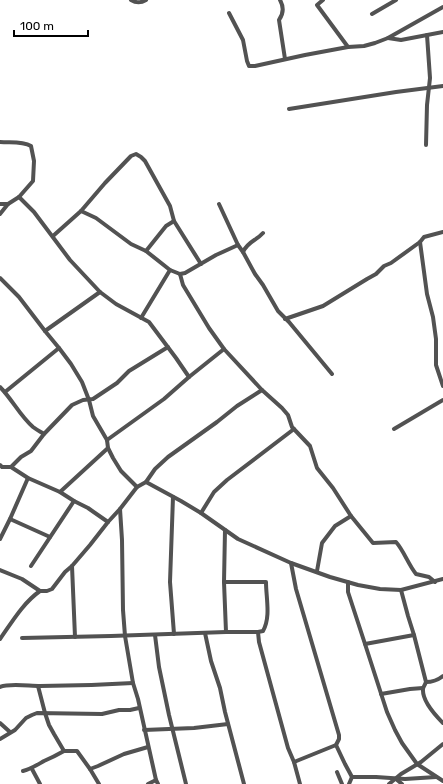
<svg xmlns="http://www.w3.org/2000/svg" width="443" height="784" font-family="Rubik,sans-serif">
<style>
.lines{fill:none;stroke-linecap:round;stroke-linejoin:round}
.minor{stroke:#525252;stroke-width:4}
</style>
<rect width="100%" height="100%" fill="#fff"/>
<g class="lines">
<!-- minor -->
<g class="minor">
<path d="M131,0C136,3 141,3 146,0"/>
<path d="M280,0C284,7 284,13 279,20L285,59"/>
<polyline points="323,0 317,5 348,47"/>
<polyline points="229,13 243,40 247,61 249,66 255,66 305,55 348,47 364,46 375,43 388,38 443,7"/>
<polyline points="372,14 396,0"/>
<polyline points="388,38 401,40 443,32"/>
<polyline points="289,109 396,92 443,86"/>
<path d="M0,142C10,143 22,141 31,146L34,161L33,181L19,197L8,204L0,214"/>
<polyline points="426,145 427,105 430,78 427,35"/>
<polyline points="19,197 34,212 70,260 100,292 116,304 149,322 176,358 189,377"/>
<polyline points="0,204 8,204"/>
<polyline points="219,204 238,245 243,252 255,274 263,285 278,311 289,322 332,374"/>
<path d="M81,211L96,218L131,244L146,251L170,270L180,274L183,285L209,328L224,349L262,390L282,408L288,415L292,427L310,446L317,468L333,488L351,516L373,543L396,542C404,551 408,564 416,574L429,577L435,582"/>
<polyline points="53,236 81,211 105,183 131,156 136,154 141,157 145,161 170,206 174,221 201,264"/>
<polyline points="420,242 427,294 433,317 436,339 436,365 443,386"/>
<polyline points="146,251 166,226 174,221"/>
<path d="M243,252C248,241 256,241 263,233"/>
<polyline points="180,274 185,273 216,255 238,245"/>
<polyline points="0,278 19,297 45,331 59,348 71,364 82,382 89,400 93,416 107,440 108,448 113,458 121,471 137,487"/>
<polyline points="141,318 170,270"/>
<polyline points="285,319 323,306 367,279 376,274 384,266 391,263 420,242 424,237 443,232"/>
<polyline points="45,331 100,292"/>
<path d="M0,387C12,399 20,416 33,427C37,430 41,432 44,434"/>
<polyline points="5,392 59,348"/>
<polyline points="394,429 443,400"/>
<polyline points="107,440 164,399 189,377 224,349"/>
<polyline points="0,465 2,467 11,467 28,478 60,492 74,501 88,508 108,522"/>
<polyline points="11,467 21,457 31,451 44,434 72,405 83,400 93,399 117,383 129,371 168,347"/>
<polyline points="146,482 181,501 201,513 238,539 291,563 330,577 358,585 380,589 401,590 443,579"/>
<polyline points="60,492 108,448"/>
<polyline points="173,497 170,582 174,634"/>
<polyline points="120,509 122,540 123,610 125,636 133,683 138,699 156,780 158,784"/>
<polyline points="201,513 214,492 227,480 294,429"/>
<polyline points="10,519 50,537"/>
<polyline points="225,530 224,582 226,632"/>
<polyline points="0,539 10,519 28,478"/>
<polyline points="291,563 296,589 339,735 339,739 336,745 294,762"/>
<polyline points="31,566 74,501"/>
<polyline points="72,566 75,637"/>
<polyline points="0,570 22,579 40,591"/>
<polyline points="317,571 322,543 335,526 351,516"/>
<path d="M224,582H266C266,598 271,617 263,631L258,632L259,642L288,748L294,762L300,784"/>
<polyline points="348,582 348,592 365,644 387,712 395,730 402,743 417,764 443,781"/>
<path d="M401,590L408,616L414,635L426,682C426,683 423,687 423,689C422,701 435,715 443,723"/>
<polyline points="205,633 211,661 220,688 225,712 244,784"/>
<polyline points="155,635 159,667 169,715 186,784"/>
<polyline points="22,638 111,636 226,632 258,632"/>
<path d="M0,639C12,622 23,603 40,591H47L52,589L65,572L72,566L90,545L108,522L120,509L137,487L146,482L155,469L168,457L217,422L237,406L262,390"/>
<polyline points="365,644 414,635"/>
<path d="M426,682C433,682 438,680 443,676"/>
<polyline points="38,686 45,713 49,725 54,734 64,751 77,751 90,769 99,784"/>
<path d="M0,687C8,683 29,686 40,686C71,686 102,685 133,683"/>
<polyline points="381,694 410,689 423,688"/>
<polyline points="0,723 10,732"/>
<polyline points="144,730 194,728 228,724"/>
<polyline points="0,739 15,730 26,718 32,715 37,713 102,714 119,710 130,710 139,708"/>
<polyline points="336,745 345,764 352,777"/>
<polyline points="32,769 40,784"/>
<polyline points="90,769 98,766 124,754 148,747"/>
<path d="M23,771C31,769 37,765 44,761C51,758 57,755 64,751"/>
<polyline points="337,772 342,784"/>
<polyline points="352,777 376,777 405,779 436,777"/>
<polyline points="396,779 402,784"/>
<polyline points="148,784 156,780"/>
<polyline points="349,784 352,777"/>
<polyline points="389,784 401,774 421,762 443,744"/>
</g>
</g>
<!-- scale -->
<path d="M14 30v6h74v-6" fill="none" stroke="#000000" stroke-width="2"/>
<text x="20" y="30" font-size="12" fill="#000000" stroke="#ffffff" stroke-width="3" paint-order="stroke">100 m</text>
</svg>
